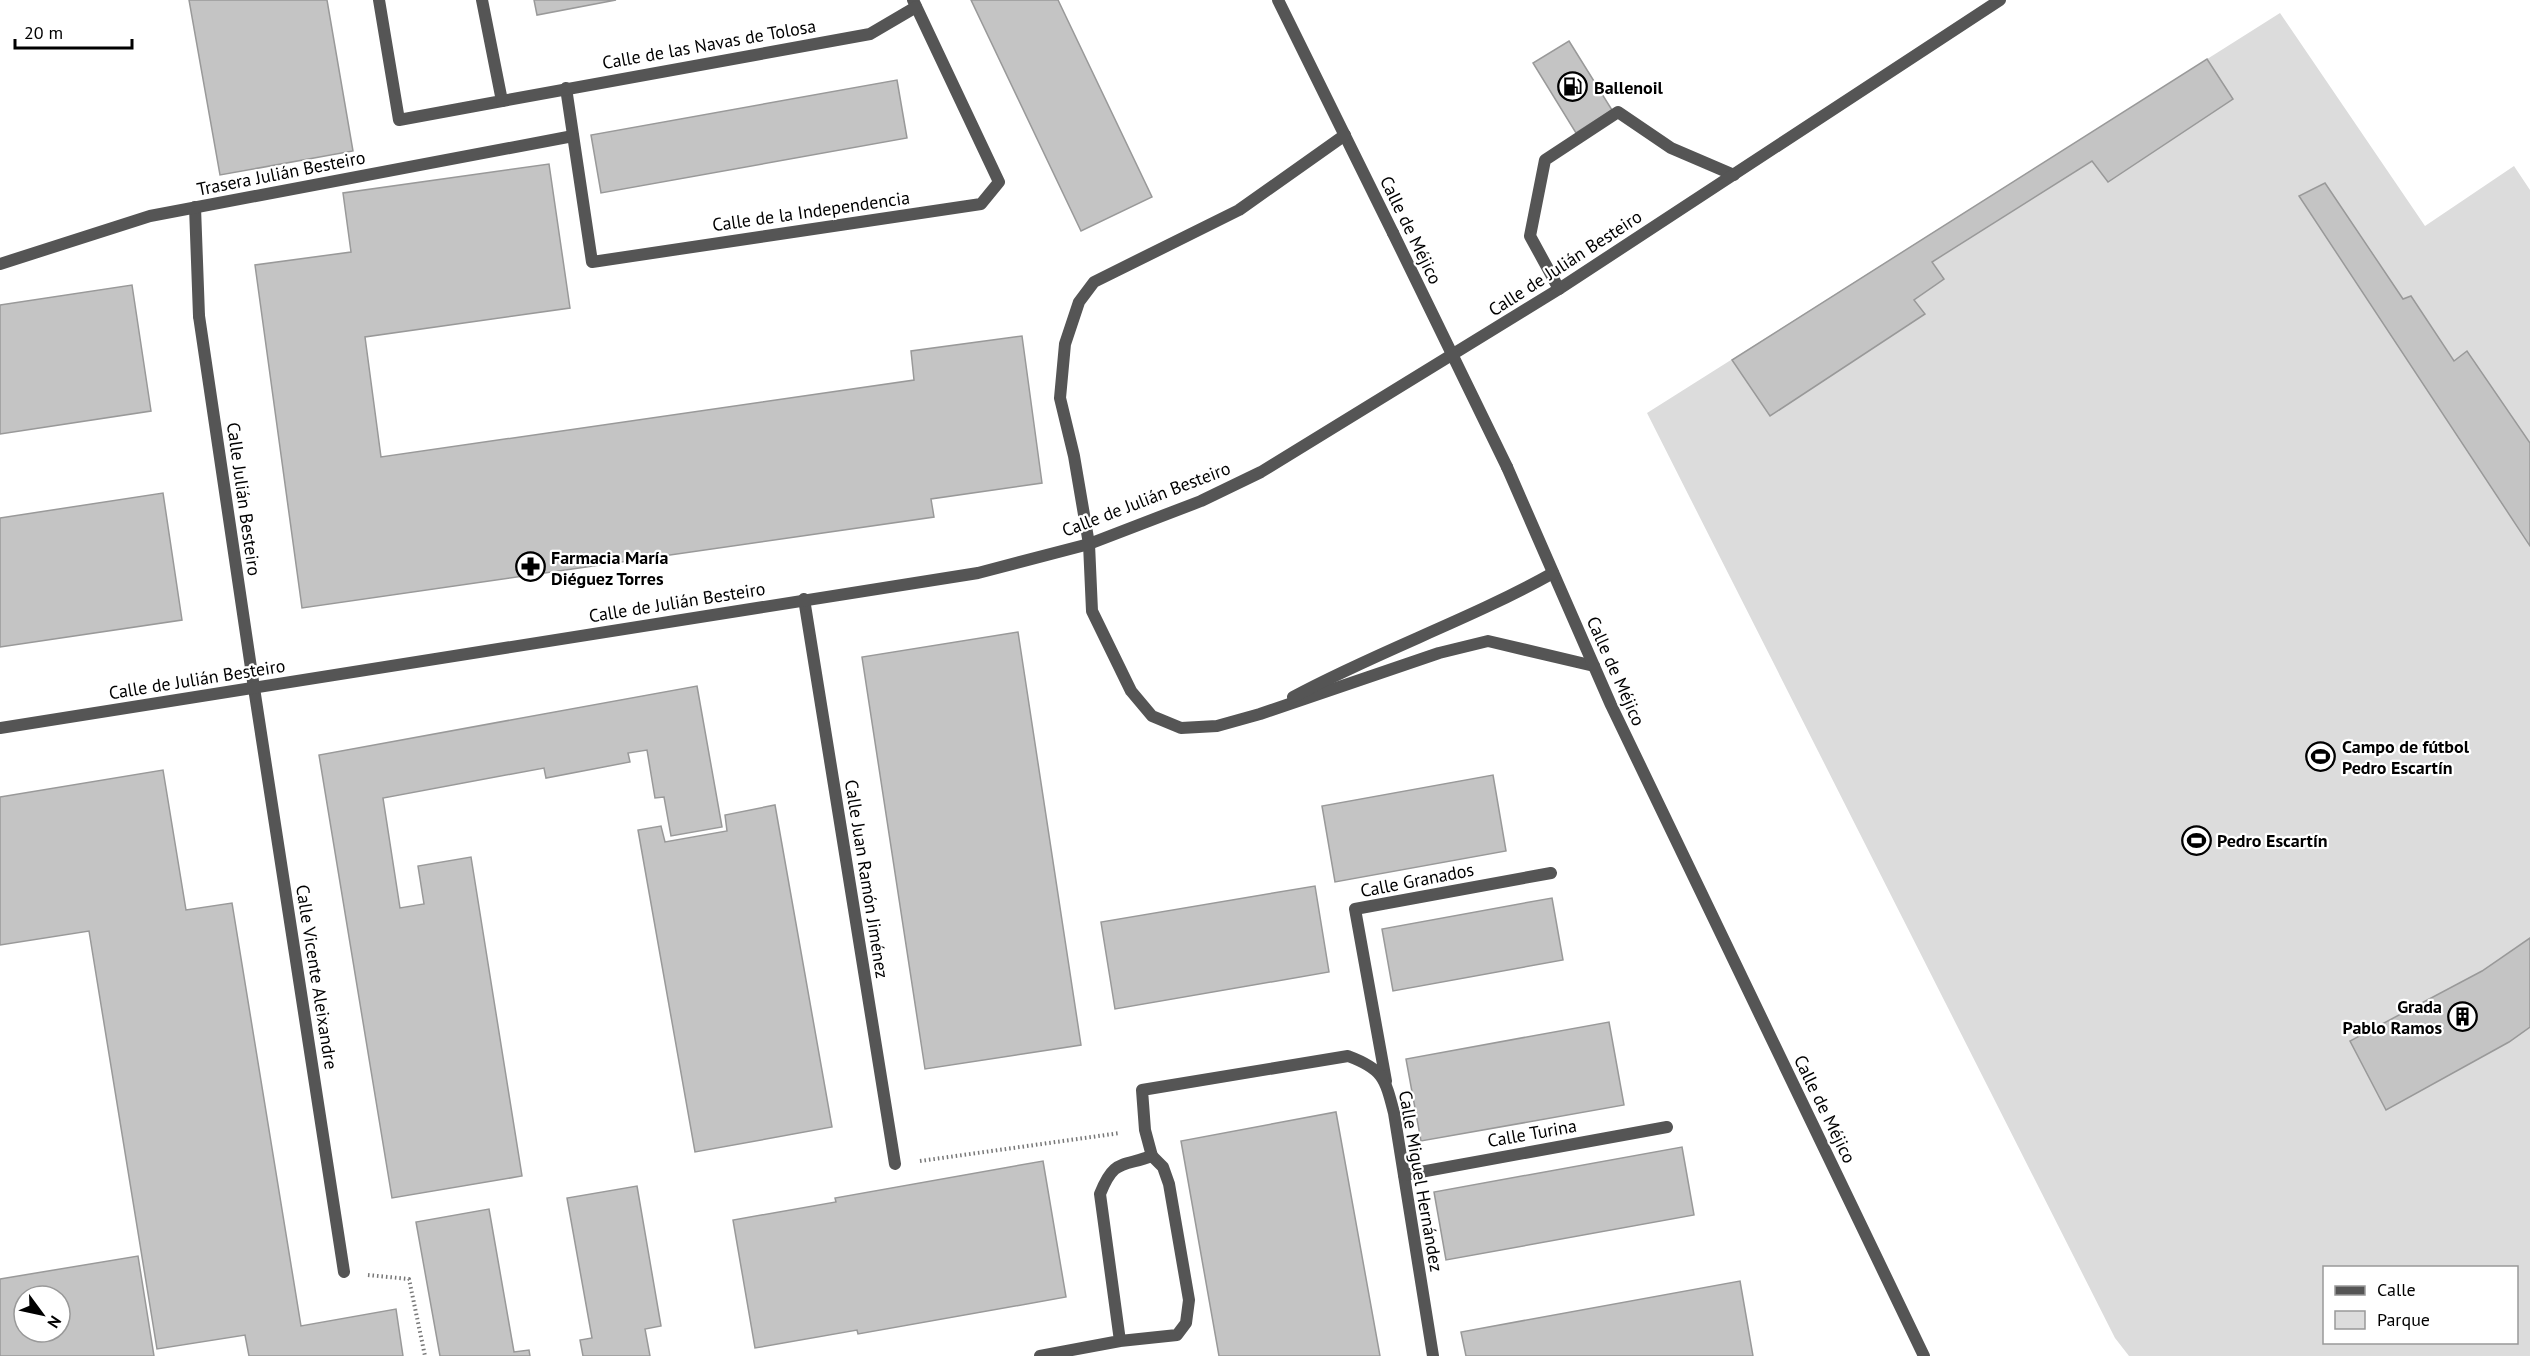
<svg xmlns="http://www.w3.org/2000/svg" width="2530" height="1356" font-family="'PT Sans',sans-serif">
<style>
.green{fill:#dcdcdc;fill-rule:evenodd}
.building{fill:#c4c4c4;stroke:#999;stroke-width:1.5;fill-rule:evenodd}
.lines{fill:none;stroke-linecap:round;stroke-linejoin:round}
.path{stroke:#777;stroke-width:4;stroke-dasharray:1.5 3;stroke-linecap:butt}
.service{stroke:#555;stroke-width:12}
.pedestrian{stroke:#555;stroke-width:12}
.minor{stroke:#555;stroke-width:12}
.tertiary{stroke:#555;stroke-width:12}
.minor-bridge{stroke:#555;stroke-width:12}
.labels{text-anchor:middle;dominant-baseline:central;stroke-width:4.5;stroke-linejoin:round;paint-order:stroke}
.street-label{font-size:18px;fill:#000;stroke:#fff}
.poi-label{font-size:18px;font-weight:bold;fill:#000;stroke:#fff;text-anchor:start}
</style>
<rect width="100%" height="100%" fill="#fff"/>
<!-- green -->
<path class="green" d="M2280,13L2425,226L2514,166L2530,190V1356H2129L2115,1338L1647,413ZM2324,1268H2516V1342H2324Z"/>
<!-- building -->
<g class="building">
<polygon points="189,0 327,0 353,151 220,175"/>
<polygon points="534,0 616,0 537,15"/>
<polygon points="971,0 1058,0 1152,197 1081,231"/>
<polygon points="1569,41 1612,110 1576,133 1533,63"/>
<polygon points="2207,59 2233,99 2108,182 2092,161 1932,262 1944,279 1914,300 1925,314 1770,416 1732,360"/>
<polygon points="897,80 907,138 601,193 591,135"/>
<polygon points="549,164 570,308 365,337 381,457 914,380 911,351 1022,336 1042,483 931,499 934,517 302,608 255,265 351,252 343,193"/>
<polygon points="2325,183 2403,299 2411,296 2454,361 2467,351 2530,443 2530,546 2299,196"/>
<polygon points="132,285 151,411 0,434 0,305"/>
<polygon points="163,493 182,620 0,647 0,518"/>
<polygon points="1018,632 1081,1045 925,1069 862,657"/>
<polygon points="697,686 722,827 671,836 664,797 655,798 647,750 628,753 630,762 546,778 544,768 383,798 400,908 424,904 418,866 471,857 522,1176 392,1198 319,755"/>
<polygon points="163,770 186,910 232,903 301,1326 396,1309 403,1356 249,1356 245,1335 157,1349 89,931 0,945 0,797"/>
<polygon points="1493,775 1506,851 1335,882 1322,806"/>
<polygon points="775,805 832,1127 695,1152 638,830 661,826 665,842 727,831 725,815"/>
<polygon points="1315,886 1329,972 1115,1009 1101,922"/>
<polygon points="1552,898 1563,960 1393,991 1382,929"/>
<polygon points="2530,938 2530,1027 2509,1042 2386,1110 2350,1041 2482,971"/>
<polygon points="1609,1022 1624,1105 1421,1141 1406,1059"/>
<polygon points="1336,1112 1380,1356 1219,1356 1181,1141"/>
<polygon points="1682,1147 1694,1215 1446,1260 1434,1192"/>
<polygon points="1043,1161 1066,1297 858,1334 857,1330 755,1348 733,1220 836,1202 835,1198"/>
<polygon points="637,1186 661,1326 645,1329 650,1356 583,1356 580,1340 592,1338 567,1198"/>
<polygon points="489,1209 514,1352 529,1350 530,1356 440,1356 416,1222"/>
<path d="M138,1256L154,1356H0V1279ZM24,1296H60V1332H24Z"/>
<polygon points="1740,1281 1753,1356 1466,1356 1461,1332"/>
</g>
<g class="lines">
<!-- path -->
<g class="path">
<polyline points="920,1161 1120,1133"/>
<polyline points="368,1275 409,1279 425,1356"/>
</g>
<!-- service -->
<polyline class="service" points="1559,289 1530,236 1545,160 1618,112 1671,148 1734,175"/>
<!-- pedestrian -->
<g class="pedestrian">
<polyline points="195,207 199,316"/>
<polyline points="0,264 150,216 573,136"/>
</g>
<!-- minor -->
<g class="minor">
<polyline points="379,0 399,120 502,101 482,0"/>
<polyline points="1278,0 1393,233"/>
<polyline points="566,88 592,262 981,204 999,182 913,0"/>
<polyline points="502,101 870,34 916,7"/>
<polyline points="1345,135 1239,210 1094,282 1079,302 1065,344 1060,398 1074,456 1089,544 1092,611 1131,691 1152,716 1181,728 1217,726 1260,714 1439,653 1488,641 1594,666"/>
<polyline points="199,316 254,688 344,1272"/>
<polyline points="1507,467 1611,705 1924,1356"/>
<polyline points="804,599 895,1164"/>
<path d="M1293,697C1378,651 1469,620 1553,573"/>
<polyline points="1386,1081 1355,909 1551,873"/>
<path d="M1152,1156L1145,1130L1142,1090L1348,1056C1383,1069 1385,1078 1394,1113L1433,1356"/>
<polyline points="1404,1175 1667,1127"/>
<path d="M1040,1356L1120,1341L1177,1335L1186,1323L1189,1300L1169,1184L1163,1167L1152,1156C1121,1167 1114,1159 1100,1194L1120,1341"/>
</g>
<!-- tertiary -->
<polyline class="tertiary" points="0,728 978,573 1089,544 1201,501 1261,472 1559,289 2000,0"/>
<!-- minor-bridge -->
<polyline class="minor-bridge" points="1393,233 1507,467"/>
</g>
<!-- icons -->
<defs>
<symbol id="fuel-ring" viewBox="-11 -11 22 22"><circle r="9.5" fill="#fff" stroke="#000" stroke-width="1.5"/><path d="M-5.5-6h7V0h2V4h1.3V-2.5L3-4.5l.8-.8L6-3V5H2.5V1h-1V6h-7ZM-4.2-4.7v3.2H.2V-4.7Z" fill="#000"/></symbol>
<symbol id="pharmacy-ring" viewBox="-11 -11 22 22"><circle r="9.5" fill="#fff" stroke="#000" stroke-width="1.5"/><path d="M-2-6h4v4h4v4h-4v4h-4v-4h-4v-4h4Z" fill="#000"/></symbol>
<symbol id="stadium-ring" viewBox="-11 -11 22 22"><circle r="9.5" fill="#fff" stroke="#000" stroke-width="1.5"/><path d="M0-5a6.5 5 0 1 0 0 10a6.5 5 0 1 0 0-10ZM-3.5-1.8h7v3.6h-7Z" fill="#000"/></symbol>
<symbol id="building-ring" viewBox="-11 -11 22 22"><circle r="9.5" fill="#fff" stroke="#000" stroke-width="1.5"/><path d="M-4-6H4V6H1V3H-1V6H-4ZM-2.5-4.3h1.7v1.8h-1.7ZM.8-4.3h1.7v1.8H.8ZM-2.5-1h1.7V.8h-1.7ZM.8-1h1.7V.8H.8Z" fill="#000"/></symbol>
</defs>
<g fill-rule="evenodd">
<use href="#fuel-ring" x="1556" y="70" width="33" height="33"/>
<use href="#pharmacy-ring" x="514" y="550" width="33" height="33"/>
<use href="#stadium-ring" x="2304" y="740" width="33" height="33"/>
<use href="#stadium-ring" x="2180" y="824" width="33" height="33"/>
<use href="#building-ring" x="2446" y="1000" width="33" height="33"/>
</g>
<g class="labels">
<!-- street labels -->
<g class="street-label">
<text transform="translate(709 44) rotate(-10)">Calle de las Navas de Tolosa</text>
<text transform="translate(281 173) rotate(-11)">Trasera Julián Besteiro</text>
<text transform="translate(811 211) rotate(-8)">Calle de la Independencia</text>
<text transform="translate(1411 230) rotate(64)">Calle de Méjico</text>
<text transform="translate(1565 263) rotate(-33)">Calle de Julián Besteiro</text>
<text transform="translate(244 499) rotate(82)">Calle Julián Besteiro</text>
<text transform="translate(1146 499) rotate(-21)">Calle de Julián Besteiro</text>
<text transform="translate(677 602) rotate(-9)">Calle de Julián Besteiro</text>
<text transform="translate(1616 671) rotate(66)">Calle de Méjico</text>
<text transform="translate(197 679) rotate(-9)">Calle de Julián Besteiro</text>
<text transform="translate(867 879) rotate(81)">Calle Juan Ramón Jiménez</text>
<text transform="translate(1417 880) rotate(-11)">Calle Granados</text>
<text transform="translate(317 977) rotate(81)">Calle Vicente Aleixandre</text>
<text transform="translate(1825 1109) rotate(64)">Calle de Méjico</text>
<text transform="translate(1532 1133) rotate(-10)">Calle Turina</text>
<text transform="translate(1421 1181) rotate(80)">Calle Miguel Hernández</text>
</g>
<!-- poi labels -->
<g class="poi-label">
<text x="1594" y="87">Ballenoil</text>
<text x="551" y="557">Farmacia María<tspan x="551" dy="21">Diéguez Torres</tspan></text>
<text x="2342" y="746">Campo de fútbol<tspan x="2342" dy="21">Pedro Escartín</tspan></text>
<text x="2217" y="840">Pedro Escartín</text>
<text x="2442" y="1006" text-anchor="end">Grada<tspan x="2442" dy="21">Pablo Ramos</tspan></text>
</g>
</g>
<!-- legend -->
<rect x="2323" y="1266" width="195" height="78" fill="#ffffff" stroke="#999999" stroke-width="1.5"/>
<rect x="2335" y="1286" width="30" height="9" fill="#555555" stroke="#999999" stroke-width="1.5"/>
<text x="2377" y="1296" font-size="18" fill="#000000">Calle</text>
<rect x="2335" y="1311" width="30" height="18" fill="#dcdcdc" stroke="#999999" stroke-width="1.5"/>
<text x="2377" y="1326" font-size="18" fill="#000000">Parque</text>
<!-- north arrow -->
<g transform="translate(42 1314) rotate(123)"><circle r="28" fill="#ffffff" stroke="#999999" stroke-width="1.5"/>
<path d="M0-4.5L10 22L0 15L-10 22Z" fill="#000000"/>
<text y="-9" font-size="16" font-weight="bold" text-anchor="middle" fill="#000000">N</text>
</g>
<!-- scale -->
<path d="M15 39v9h117v-9" fill="none" stroke="#000000" stroke-width="3"/>
<text x="24" y="39" font-size="18" fill="#000000" stroke="#ffffff" stroke-width="4.5" paint-order="stroke">20 m</text>
</svg>
